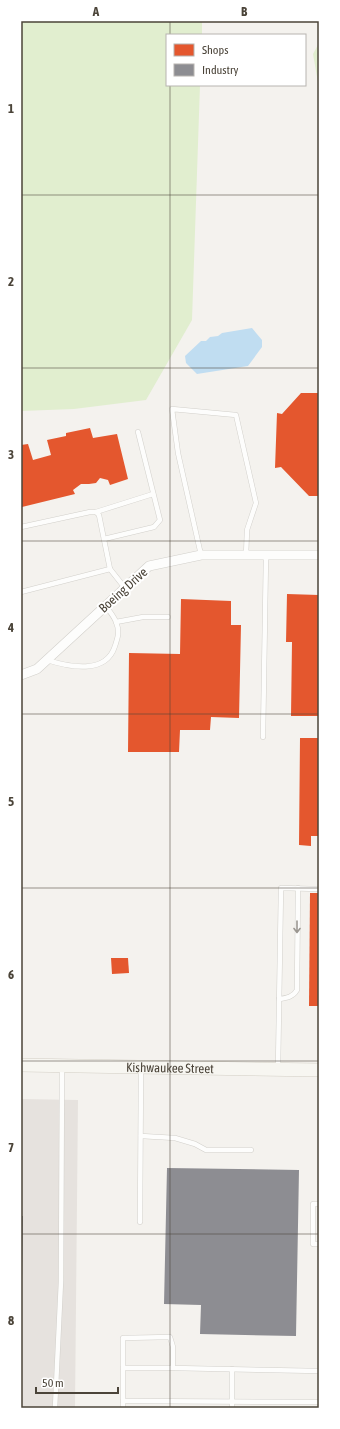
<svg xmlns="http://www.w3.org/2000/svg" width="340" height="1429" font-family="'Asap Condensed',sans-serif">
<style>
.industrial{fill:#e6e2de}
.green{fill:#e1eecf}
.water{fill:#c0ddf1}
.shops{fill:#e4572e}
.industry{fill:#8d8d92}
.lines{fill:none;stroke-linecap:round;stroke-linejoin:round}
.lane-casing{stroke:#d2d0cb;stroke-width:5.5}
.street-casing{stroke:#d2d0cb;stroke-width:10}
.secondary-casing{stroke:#d3cfc5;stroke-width:14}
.lane{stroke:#fdfdfc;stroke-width:4.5}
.street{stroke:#fdfdfc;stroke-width:9}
.secondary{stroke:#f7f6f1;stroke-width:13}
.oneway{stroke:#9b9791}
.grid{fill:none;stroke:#4b4439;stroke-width:1;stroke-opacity:0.55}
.labels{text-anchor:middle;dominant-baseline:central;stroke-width:4;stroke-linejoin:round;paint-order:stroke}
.street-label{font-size:13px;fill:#4b4439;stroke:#fff}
.neatline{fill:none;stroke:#4b4439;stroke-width:1.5}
.grid-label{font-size:13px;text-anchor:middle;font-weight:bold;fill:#4b4439}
</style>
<rect width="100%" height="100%" fill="#f4f2ee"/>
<!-- industrial -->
<polygon class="industrial" points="21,1099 78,1100 75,1408 21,1408"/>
<!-- green -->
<g class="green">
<polygon points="21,21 202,21 202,35 167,35 167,85 200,85 192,320 146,400 74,409 21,411"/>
<polygon points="319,43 319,88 313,54"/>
</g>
<!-- water -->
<polygon class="water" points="252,328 262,340 262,347 248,366 197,374 186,363 185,356 201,341 206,341 210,337 218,336 222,333"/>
<!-- shops -->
<g class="shops">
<polygon points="301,393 319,393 319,496 309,496 281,467 275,468 277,413 282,414"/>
<polygon points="90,428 93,438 117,434 128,479 110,485 108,480 100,478 96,483 89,484 81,484 73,490 75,494 22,507 21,445 28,444 33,460 51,455 47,440 66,436 66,433"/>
<polygon points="287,594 319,595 319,716 291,716 292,642 286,642"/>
<polygon points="181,599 231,601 231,625 241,625 239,718 211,717 210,730 180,730 179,752 128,752 129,653 180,654"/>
<polygon points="300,738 319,738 319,836 311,836 311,846 299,845"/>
<polygon points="310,893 319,893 319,1006 309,1006"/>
<polygon points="111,958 128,958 129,973 112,974"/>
</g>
<!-- industry -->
<g class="industry">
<polygon points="167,1168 299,1170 296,1336 200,1334 201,1305 164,1304"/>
<polygon points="21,1216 23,1216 22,1280 21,1280"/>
</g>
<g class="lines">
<defs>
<g id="lane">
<polyline points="96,512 153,494"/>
<polyline points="21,527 90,512 96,512 99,515 110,569 125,588"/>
<polyline points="104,539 154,527 160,520 138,432"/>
<polyline points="201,555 178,453 172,409 236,415 256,503 247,530 246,556"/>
<polyline points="21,592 110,569"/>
<polyline points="116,622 143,617 168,617"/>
<path d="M47,660C69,667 106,675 115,646C118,637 120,631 116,622C114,616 109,611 106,606"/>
<polyline points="263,737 266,556"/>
<path d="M279,999C287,998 293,997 297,990L298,888"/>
<polyline points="278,1068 281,888 319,889"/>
<polyline points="141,1136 175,1138 195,1144 206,1150 251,1150"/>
<polyline points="319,1204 313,1204 313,1244 319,1244"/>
<polyline points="140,1222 141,1069"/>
<polyline points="123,1368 173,1368"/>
<polyline points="123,1401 319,1402"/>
<polyline points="55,1408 61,1281 62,1067"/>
<polyline points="123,1408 123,1338 170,1337 173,1347 173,1368 319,1371"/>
<polyline points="232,1408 232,1369"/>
</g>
<polyline id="street" points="21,675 37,669 149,566 201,555 319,555"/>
<g id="secondary">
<path id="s1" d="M21,1065L319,1070"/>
</g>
</defs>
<!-- lane casing -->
<use href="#lane" class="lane-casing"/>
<!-- street casing -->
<use href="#street" class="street-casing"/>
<!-- secondary casing -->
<use href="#secondary" class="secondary-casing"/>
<!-- lane -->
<use href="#lane" class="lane"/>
<!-- street -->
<use href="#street" class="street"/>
<!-- secondary -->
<use href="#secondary" class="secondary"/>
</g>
<!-- one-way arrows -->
<defs><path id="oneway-shaft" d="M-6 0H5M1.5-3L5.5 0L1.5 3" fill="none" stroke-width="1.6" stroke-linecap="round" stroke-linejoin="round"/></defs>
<use class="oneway" href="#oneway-shaft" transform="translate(297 927) rotate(90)"/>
<!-- grid -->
<path class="grid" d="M170,21V35M170,85V1408M21,195H319M21,368H319M21,541H319M21,714H319M21,888H319M21,1061H319M21,1234H319"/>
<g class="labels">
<!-- street labels -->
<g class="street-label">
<text transform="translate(123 590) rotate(-42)">Boeing Drive</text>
<text stroke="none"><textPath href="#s1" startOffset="149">Kishwaukee Street</textPath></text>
</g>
</g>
<!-- border -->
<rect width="340" height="1429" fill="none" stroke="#ffffff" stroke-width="44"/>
<!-- legend -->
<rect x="166" y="34" width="140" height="52" fill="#ffffff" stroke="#b7b4b0"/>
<rect x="174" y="44" width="20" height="12" fill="#e4572e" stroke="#b7b4b0"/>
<text x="202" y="54" font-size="12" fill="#4b4439">Shops</text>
<rect x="174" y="64" width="20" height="12" fill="#8d8d92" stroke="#b7b4b0"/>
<text x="202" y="74" font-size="12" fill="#4b4439">Industry</text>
<!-- scale -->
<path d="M36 1387v6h82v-6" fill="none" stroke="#4b4439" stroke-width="2"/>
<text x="42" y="1387" font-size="12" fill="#4b4439" stroke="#ffffff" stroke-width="3" paint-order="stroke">50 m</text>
<rect x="22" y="22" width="296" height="1385" class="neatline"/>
<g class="grid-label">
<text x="96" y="16">A</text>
<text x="244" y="16">B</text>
<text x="11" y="113">1</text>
<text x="11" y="286">2</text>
<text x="11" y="459">3</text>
<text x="11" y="632">4</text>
<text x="11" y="806">5</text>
<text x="11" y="979">6</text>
<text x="11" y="1152">7</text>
<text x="11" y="1325">8</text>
</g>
</svg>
